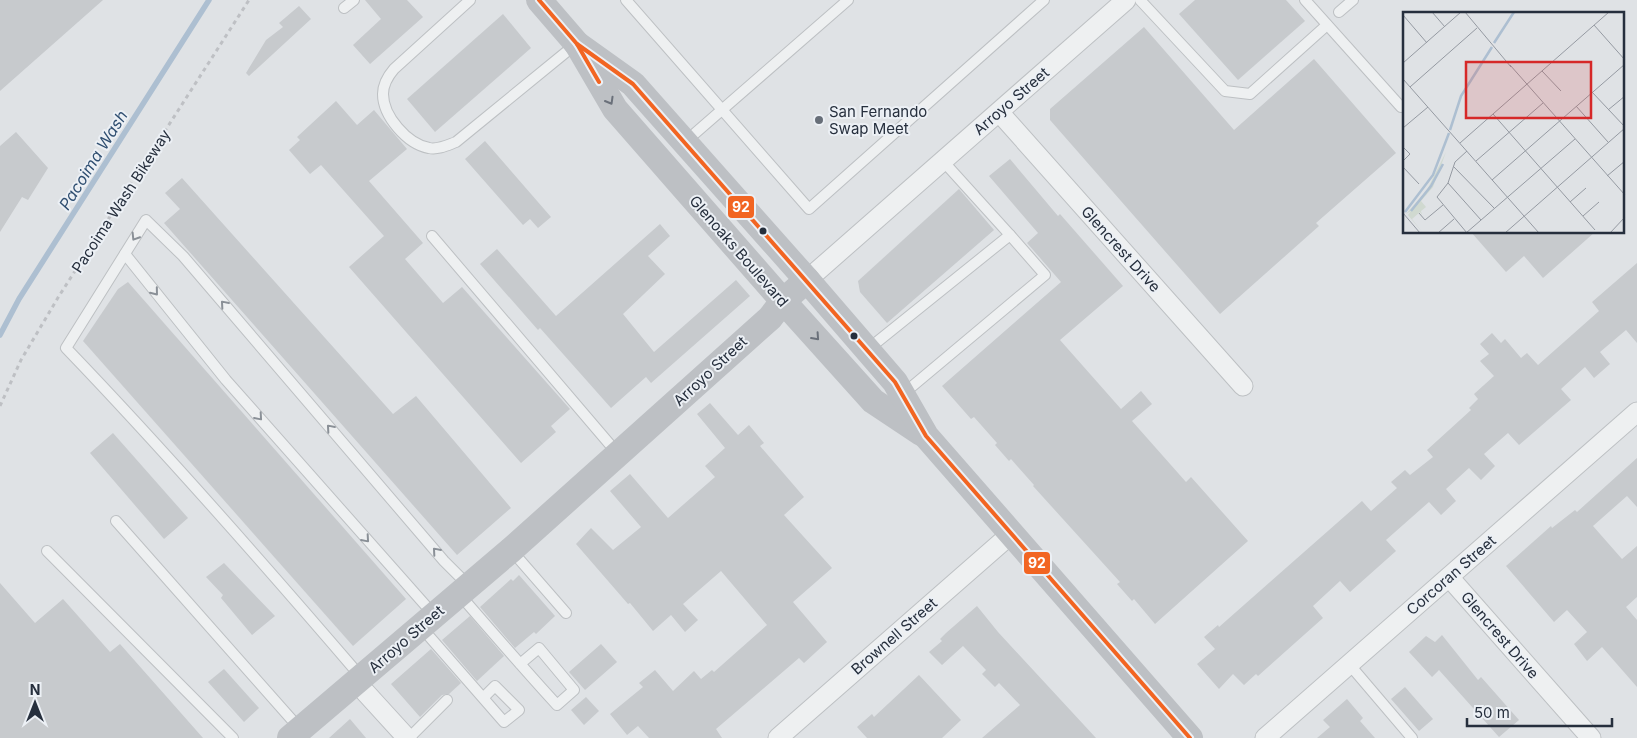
<svg xmlns="http://www.w3.org/2000/svg" width="1637" height="738" font-family="Inter,sans-serif">
<style>
.lines{fill:none;stroke-linecap:round;stroke-linejoin:round}
.stream{stroke:#adbfd1;stroke-width:5.5}
.building{fill:#c7cacd}
.lane-casing{stroke:#bdc0c3;stroke-width:12}
.street-casing{stroke:#bdc0c3;stroke-width:21}
.path{stroke:#bec0c4;stroke-width:3;stroke-dasharray:4 4;stroke-linecap:butt}
.lane{stroke:#eef0f1;stroke-width:10}
.street{stroke:#eef0f1;stroke-width:19}
.secondary{stroke:#bdc0c4;stroke-width:26}
.bus-1-casing{stroke:#ecf0f5;stroke-width:8}
.bus-1{stroke:#f26522;stroke-width:4}
.oneway{stroke:#6a707a}
.oneway2{stroke:#8a9097}
.poi-dot{fill:#676e78;stroke:#ecf0f5;stroke-width:2}
.bus-dot{fill:#262f3d;stroke:#ecf0f5;stroke-width:2}
.labels{text-anchor:middle;dominant-baseline:central;stroke-width:4;stroke-linejoin:round;paint-order:stroke}
.street-label{font-size:15px;fill:#262f3d;stroke:#ecf0f5}
.poi-label{font-size:15px;fill:#262f3d;stroke:#ecf0f5;text-anchor:start}
.water-label{font-size:16px;font-style:italic;fill:#304f71;stroke:#ecf0f5}
.inset-river{fill:none;stroke:#adbfd1;stroke-width:2.5}
.inset-road{fill:none;stroke:#959aa2;stroke-width:1}
.view{fill:#d62828;fill-opacity:0.15;stroke:#d62828;stroke-width:2.5}
.inset-edge{fill:none;stroke:#262f3d;stroke-width:2.5}
.line-badge{stroke:#ecf0f5;stroke-width:2}
.badge-label{font-size:14px;text-anchor:middle;font-weight:bold;fill:#fff}
</style>
<rect width="100%" height="100%" fill="#dfe2e5"/>
<g class="lines">
<!-- stream -->
<polyline class="stream" points="0,335 19,299 209,0"/>
</g>
<!-- building -->
<g class="building">
<polygon points="0,0 103,0 0,91"/>
<polygon points="365,0 407,0 423,17 370,64 353,45 381,19"/>
<polygon points="1195,0 1286,0 1305,21 1238,80 1179,14"/>
<polygon points="299,6 311,19 249,76 246,73 266,40 283,27 279,23"/>
<polygon points="503,14 531,48 435,132 407,99"/>
<polygon points="1144,27 1234,130 1314,59 1396,153 1316,223 1319,226 1220,314 1050,120 1050,109"/>
<polygon points="336,101 357,125 374,110 407,149 369,181 423,243 405,259 443,303 462,287 570,409 551,426 556,432 521,463 349,267 384,236 321,165 310,174 289,150 300,140 297,137"/>
<polygon points="16,132 48,168 28,200 22,197 0,232 0,146"/>
<polygon points="485,141 551,217 538,228 530,219 523,225 465,159"/>
<polygon points="1010,159 1058,216 1060,214 1123,286 1060,340 1121,409 1141,391 1152,404 1132,421 1186,482 1191,477 1248,541 1155,624 1134,599 1132,601 1117,584 1120,582 1033,486 1034,485 1011,459 1009,461 995,445 997,443 974,417 971,419 942,386 1061,282 1027,243 1038,233 989,176"/>
<polygon points="182,178 393,414 416,396 511,508 457,555 164,223 180,209 165,193"/>
<polygon points="959,189 994,230 887,323 860,292 858,281"/>
<polygon points="660,224 670,236 648,256 665,274 623,314 654,352 736,280 750,296 651,383 646,377 611,408 540,328 538,330 480,264 497,249 556,316"/>
<polygon points="1471,232 1595,232 1543,278 1524,256 1506,272"/>
<polygon points="1637,263 1637,343 1626,330 1600,352 1610,364 1594,378 1585,367 1561,389 1571,400 1519,445 1508,433 1484,454 1495,466 1481,480 1469,468 1446,489 1456,501 1441,515 1429,502 1386,540 1396,551 1350,592 1340,581 1313,606 1323,618 1258,676 1256,674 1244,685 1233,674 1219,689 1197,664 1215,649 1204,637 1218,625 1219,627 1362,501 1371,511 1397,488 1391,482 1405,470 1410,475 1433,457 1427,450 1471,410 1469,408 1478,399 1474,394 1494,376 1480,361 1489,354 1480,344 1492,333 1501,343 1505,339 1521,358 1527,353 1538,365 1599,311 1592,302"/>
<polygon points="128,282 406,599 353,646 83,341 118,289"/>
<polygon points="710,403 738,435 749,425 764,443 760,446 804,497 784,515 832,568 793,602 827,642 804,663 799,658 716,729 722,738 649,738 638,726 627,735 610,714 643,687 639,683 655,670 673,691 694,671 701,679 712,670 714,672 767,625 721,571 683,604 698,620 685,632 671,615 653,631 630,603 628,604 576,544 591,528 613,550 641,527 610,491 630,474 668,518 715,477 705,466 725,448 697,414"/>
<polygon points="113,433 188,518 164,539 90,453"/>
<polygon points="1637,458 1637,507 1627,496 1593,526 1622,559 1637,546 1637,597 1626,607 1637,620 1637,687 1602,647 1587,661 1574,644 1587,632 1567,610 1554,622 1506,566 1551,526 1552,528 1575,510 1577,512"/>
<polygon points="224,563 275,616 252,635 221,598 223,595 206,577"/>
<polygon points="519,575 555,616 536,634 534,632 515,648 480,607 511,579 513,581"/>
<polygon points="0,583 35,623 63,599 110,652 120,644 203,738 0,738"/>
<polygon points="977,606 998,632 1096,738 982,738 1020,705 999,683 995,687 982,674 986,670 963,646 942,665 929,652 942,641 940,639 946,633"/>
<polygon points="470,616 504,656 477,681 442,640"/>
<polygon points="1442,635 1478,680 1481,677 1519,720 1499,737 1439,670 1432,677 1409,652 1426,636 1435,642"/>
<polygon points="601,644 617,662 585,690 569,672"/>
<polygon points="431,649 461,683 449,694 442,695 420,717 391,684"/>
<polygon points="224,669 259,708 244,722 208,682"/>
<polygon points="919,675 961,720 942,738 867,738 857,727 872,714 874,717"/>
<polygon points="1405,687 1433,719 1419,731 1391,699"/>
<polygon points="586,697 599,711 584,725 571,710"/>
<polygon points="1347,699 1363,718 1360,721 1375,738 1317,738 1330,727 1323,720"/>
<polygon points="350,719 366,738 329,738"/>
</g>
<g class="lines">
<defs>
<g id="lane">
<path d="M470,0L394,69C388,76 383,84 383,94C383,116 407,144 429,148C438,150 448,145 456,142L576,44"/>
<polyline points="626,0 809,209 1044,0"/>
<polyline points="1140,0 1225,91 1250,94 1327,25"/>
<polyline points="1305,0 1401,107"/>
<polyline points="344,8 354,0"/>
<polyline points="1339,12 1353,0"/>
<polyline points="685,142 848,0"/>
<polyline points="943,161 1010,235"/>
<polyline points="432,236 618,454"/>
<polyline points="125,254 226,380 434,615"/>
<polyline points="867,350 1010,235 1045,275 903,394"/>
<polyline points="116,521 300,729"/>
<polyline points="47,551 233,738"/>
<polyline points="512,551 566,613"/>
<path d="M460,595C492,632 524,669 557,705L574,690L539,648L520,664"/>
<polyline points="421,627 504,722 519,710 495,686 483,698"/>
<polyline points="1349,664 1412,738"/>
<path d="M361,677C265,565 168,454 66,348L146,220L183,256L444,561L468,585"/>
<polyline points="409,738 447,700"/>
</g>
<g id="street">
<polyline points="999,112 1243,386"/>
<polyline points="807,280 1126,0"/>
<polyline points="1449,577 1591,738"/>
<polyline points="356,682 407,738"/>
<polyline points="778,738 1011,534"/>
<polyline points="1265,738 1637,412"/>
</g>
</defs>
<!-- lane casing -->
<use href="#lane" class="lane-casing"/>
<!-- street casing -->
<use href="#street" class="street-casing"/>
<!-- path -->
<polyline class="path" points="0,406 21,360 59,296 249,0"/>
<!-- lane -->
<use href="#lane" class="lane"/>
<!-- street -->
<use href="#street" class="street"/>
<!-- secondary -->
<g class="secondary">
<polyline points="539,0 577,44 615,109 783,301 873,401 921,433"/>
<polyline points="577,44 633,84 807,280 895,382 926,436 1190,738"/>
<polyline points="290,738 511,550 770,318 783,301 807,280"/>
</g>
<defs>
<g id="bus-1">
<polyline points="539,0 577,44 599,82"/>
<polyline points="577,44 633,84 895,382 926,436 1190,738"/>
</g>
</defs>
<!-- bus-1 casing -->
<use href="#bus-1" class="bus-1-casing"/>
<!-- bus-1 -->
<use href="#bus-1" class="bus-1"/>
</g>
<!-- one-way arrows -->
<defs><path id="oneway-chevron" d="M-2-3.5L2.5 0L-2 3.5" fill="none" stroke-width="1.6" stroke-linecap="round" stroke-linejoin="round" transform="scale(1.25)"/></defs>
<g class="oneway">
<use href="#oneway-chevron" transform="translate(610 101) rotate(60)"/>
<use href="#oneway-chevron" transform="translate(816 337) rotate(48)"/>
</g>
<g class="oneway2">
<use href="#oneway-chevron" transform="translate(135 237) rotate(122)"/>
<use href="#oneway-chevron" transform="translate(155 292) rotate(51)"/>
<use href="#oneway-chevron" transform="translate(224 304) rotate(-131)"/>
<use href="#oneway-chevron" transform="translate(259 417) rotate(49)"/>
<use href="#oneway-chevron" transform="translate(330 428) rotate(-131)"/>
<use href="#oneway-chevron" transform="translate(366 539) rotate(49)"/>
<use href="#oneway-chevron" transform="translate(436 551) rotate(-131)"/>
</g>
<!-- markers -->
<circle class="poi-dot" cx="819" cy="120" r="5"/>
<g class="bus-dot">
<circle cx="763" cy="231" r="4.5"/>
<circle cx="854" cy="336" r="4.5"/>
</g>
<g class="labels">
<!-- street labels -->
<g class="street-label">
<text transform="translate(1011 101) rotate(-41)">Arroyo Street</text>
<text transform="translate(121 201) rotate(-57)">Pacoima Wash Bikeway</text>
<text transform="translate(1121 249) rotate(48)">Glencrest Drive</text>
<text transform="translate(739 251) rotate(49)">Glenoaks Boulevard</text>
<text transform="translate(710 371) rotate(-43)">Arroyo Street</text>
<text transform="translate(1451 575) rotate(-41)">Corcoran Street</text>
<text transform="translate(1500 635) rotate(49)">Glencrest Drive</text>
<text transform="translate(894 636) rotate(-41)">Brownell Street</text>
<text transform="translate(406 639) rotate(-41)">Arroyo Street</text>
</g>
<!-- poi labels -->
<g class="poi-label">
<text x="829" y="111">San Fernando<tspan x="829" dy="17">Swap Meet</tspan></text>
</g>
<!-- water labels -->
<g class="water-label">
<text transform="translate(93 160) rotate(-58)">Pacoima Wash</text>
</g>
</g>
<!-- overview -->
<g transform="translate(1403 12)">
<rect width="221" height="221" fill="#dfe2e5"/>
<path d="M43,140L30,175L18,189L23,195L18,199L19,203L17,200L9,207L20,221L5,203L8,199L3,202L24,178Z" fill="#d0d9d0"/>
<path class="inset-river" d="M91,31L111,0M47,118L58,84L89,35M8,199L28,174L40,152M2,200L30,163L46,121"/>
<path class="inset-road" d="M29,0L42,15M62,0L108,55M0,3L24,31M191,13L222,48M0,51L58,0M107,53L222,183M139,59L158,79M0,67L136,221M7,75L74,16M189,80L222,115M173,94L205,130M205,98L222,84M90,102L192,218M0,116L25,95M57,131L206,0M0,135L7,142L0,149M73,149L140,91M50,154L91,196M0,155L16,172M204,164L222,149M89,168L222,52M45,171L78,208M167,190L183,176M0,201L17,221M16,201L22,208L40,193M180,204L196,190M35,221L51,207M63,221L172,127M64,221L34,185L45,171L52,150L64,139M102,221L222,116M207,221L222,205"/>
<path class="view" d="M63,50H188V106H63Z"/>
<rect width="221" height="221" class="inset-edge"/>
</g>
<g class="line-badge">
<rect x="727" y="195" width="28" height="24" rx="5" fill="#f26522"/>
<rect x="1023" y="551" width="28" height="24" rx="5" fill="#f26522"/>
</g>
<g class="badge-label">
<text x="741" y="212">92</text>
<text x="1037" y="568">92</text>
</g>
<!-- north arrow -->
<g transform="translate(35 703)" stroke="#ecf0f5" stroke-width="4" paint-order="stroke">
<path d="M0-4L9 19L0 12L-9 19Z" fill="#262f3d"/>
<text y="-8" font-size="14" font-weight="bold" text-anchor="middle" fill="#262f3d">N</text>
</g>
<!-- scale -->
<path d="M1467 718v8h145v-8" fill="none" stroke="#262f3d" stroke-width="2.5"/>
<text x="1474" y="718" font-size="15" fill="#262f3d" stroke="#ecf0f5" stroke-width="4" paint-order="stroke">50 m</text>
</svg>
